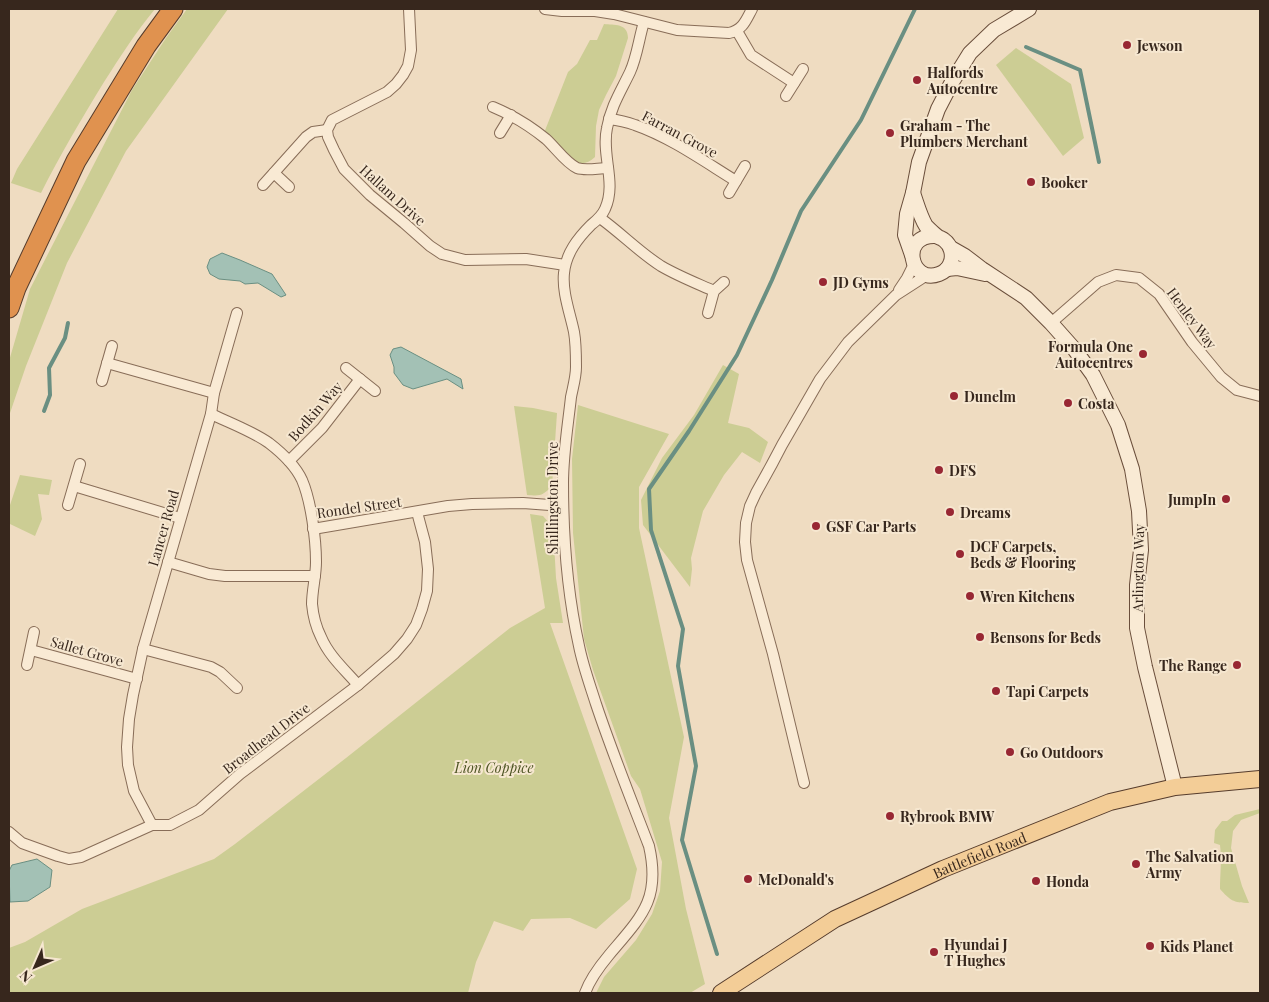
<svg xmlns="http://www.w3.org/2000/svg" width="1269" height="1002" font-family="'Playfair Display',serif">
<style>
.green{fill:#cccd94}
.water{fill:#a3c1b5;stroke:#6a8f82}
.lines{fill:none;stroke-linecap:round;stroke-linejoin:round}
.stream{stroke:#6a8f82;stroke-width:4}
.street-casing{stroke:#886d58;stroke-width:12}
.secondary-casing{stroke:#6a4e3b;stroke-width:16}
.primary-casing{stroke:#563c2c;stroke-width:18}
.highway-casing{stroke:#563c2c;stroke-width:21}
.street{stroke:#f9ead4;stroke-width:10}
.secondary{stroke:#f9ead4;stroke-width:14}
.primary{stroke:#f3cd97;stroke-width:16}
.highway{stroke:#e0924f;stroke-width:19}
.poi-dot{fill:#982733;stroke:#f6e7d0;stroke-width:2}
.labels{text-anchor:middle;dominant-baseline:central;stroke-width:4;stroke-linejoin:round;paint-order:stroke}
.poi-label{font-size:14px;font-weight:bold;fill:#37271d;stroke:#f6e7d0;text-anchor:start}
.street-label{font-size:14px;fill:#37271d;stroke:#f6e7d0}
.park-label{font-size:14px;font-style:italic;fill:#4d5423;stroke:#f6e7d0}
</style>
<rect width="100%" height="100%" fill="#efdcc1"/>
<!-- green -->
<g class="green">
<path d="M118,9H155C136,32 120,57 104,82C82,118 60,155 41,193L11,183L17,169Z"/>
<polygon points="187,9 228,9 126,151 67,263 26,366 9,416 9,361 30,289 132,90 166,38"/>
<path d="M604,24C614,25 628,23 628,38L616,76L606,95L599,110L596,126L595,157C576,176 556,146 544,133L568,72L577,64L590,40H597Z"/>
<polygon points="1016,48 1071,84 1084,138 1063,156 996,65"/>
<polygon points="723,365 739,374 728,423 749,428 768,442 760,463 742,452 724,475 703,511 691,558 692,569 690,587 643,525 641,500 662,458 694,415"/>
<polygon points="578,405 669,434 639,487 639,528 684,737 669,818 686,909 705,984 690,993 596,993 604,977 636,940 652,914 660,891 662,862 640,789 631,776 593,670 584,639 573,533 572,459"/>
<path d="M514,406L533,408L557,413L552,486C542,496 541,496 527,495Z"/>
<polygon points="20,475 52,480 49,495 38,494 42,519 35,536 10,524 9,508"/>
<polygon points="530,514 543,516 551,525 553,525 556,578 563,623 550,623 637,869 630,899 596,929 570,918 531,919 523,931 494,921 476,962 468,993 9,993 9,948 25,942 82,909 214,859 235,844 346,758 510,628 545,608"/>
<path d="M1260,809V813L1241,820L1233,831L1231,848L1242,886L1249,903C1233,903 1230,900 1220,889C1220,874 1222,860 1220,845L1214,843L1215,830L1222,821H1227L1235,815Z"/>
</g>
<!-- water -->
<g class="water">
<polygon points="222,253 240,260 272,274 286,295 281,297 258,283 245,284 240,281 219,279 210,274 207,267 210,259"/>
<polygon points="401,347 461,379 463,389 447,379 413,389 403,385 394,373 394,367 390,355 393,349"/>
<polygon points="37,859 52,870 50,887 28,901 10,902 9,871 12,865"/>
</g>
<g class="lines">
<!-- stream -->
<g class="stream">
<polyline points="1026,47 1080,70 1099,162"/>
<polyline points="44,411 50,395 49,368 65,338 68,323"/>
<polyline points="717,954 682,840 696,766 678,666 683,629 651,530 649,489 689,431 737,355 772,280 801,211 861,120 915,9"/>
</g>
<defs>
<g id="street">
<polyline points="409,9 411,50 408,66 403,75 396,84 387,92 332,120 327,130 328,137 334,150 344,169 370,195 404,223 430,246 442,254 465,260 526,259 565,265"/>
<path d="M545,9L562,11H595L614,14L677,30L729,33C743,30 746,20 752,9"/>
<polyline points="737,31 751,55 794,83"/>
<polyline points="786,96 803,69"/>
<path d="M493,107C512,115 529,125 546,139C555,147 566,163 577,168C586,171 598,168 608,168"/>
<path d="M609,119C618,120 627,122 635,125C670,137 705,162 736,181"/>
<polyline points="500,133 511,115"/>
<polyline points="274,173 289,187"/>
<polyline points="263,185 306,137 313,132 327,130"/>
<polyline points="729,193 745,166"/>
<path d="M600,218C621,233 639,252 661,266C678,276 696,283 714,291"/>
<polyline points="899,290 907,278 914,264"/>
<polyline points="708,313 714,291 724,282"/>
<polyline points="1051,323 1098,282 1116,275 1139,278 1159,294 1192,342 1221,377 1237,390 1260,396"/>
<polyline points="107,363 214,393"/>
<polyline points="346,368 375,391"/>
<polyline points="102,381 112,346"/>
<path d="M211,414C230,423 252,431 269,443C282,453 295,465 302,480C311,501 316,539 316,562C316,576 312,590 312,604C313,615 316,627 321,637C329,656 345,670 358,685"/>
<polyline points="289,461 322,428 360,379"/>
<polyline points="74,486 180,518"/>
<polyline points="68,505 80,464"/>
<polyline points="313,529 448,506 472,504 523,503 563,506"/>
<polyline points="168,562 209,574 225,576 315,576"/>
<polyline points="143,649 211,667 220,672 237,688"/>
<polyline points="31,650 137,679"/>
<polyline points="27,665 34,632"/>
<polyline points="804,783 773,654 747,560 745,542 746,523 750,506 756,493 772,464 782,445 820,379 848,342 896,295 927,275"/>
<polyline points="152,825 134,791 128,765 127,747 129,719 133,695 143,649 211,414 214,393 237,313"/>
<polyline points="9,832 22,843 58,856 69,859 81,857 152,825 170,825 199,810 240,774 358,685 394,654 407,639 416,625 422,609 427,591 428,569 425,542 417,512"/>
<path d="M585,993C590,979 599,967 609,955C642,916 661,899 649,846C631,799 612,752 596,704C590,685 583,666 579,646C567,592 563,537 563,483C563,454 568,425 571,397C573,387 576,377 576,367C576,356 576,343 574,332C570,313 562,292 564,273C566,253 578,238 591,225C597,220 602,216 605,209C617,183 601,155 607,128C611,106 621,91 630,72C637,57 639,38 644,22"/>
</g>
<g id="secondary">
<path d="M913,193C917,204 920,216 926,226C929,229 934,234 937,236C939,238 942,238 944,240C951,245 954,256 950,264C948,269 944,272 939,274C910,285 899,234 936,236"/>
<polyline points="951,248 965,256 982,269 1026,298 1051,323 1075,350 1093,375 1118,425 1132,469 1139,511 1141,550 1137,585 1137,628 1145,667 1175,787"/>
<polyline points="912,255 905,235 907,214 913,193 919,162 938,109 952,82 970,53 994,30 1029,9"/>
<polyline points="947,269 957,268 985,274"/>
</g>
<g id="primary">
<path id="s1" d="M721,993L835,919L943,869L1110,802L1175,787L1260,779"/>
</g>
<polyline id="highway" points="9,308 16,288 76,161 146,46 173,9"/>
</defs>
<!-- street casing -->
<use href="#street" class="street-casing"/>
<!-- secondary casing -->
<use href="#secondary" class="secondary-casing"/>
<!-- primary casing -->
<use href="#primary" class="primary-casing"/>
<!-- highway casing -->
<use href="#highway" class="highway-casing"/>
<!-- street -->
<use href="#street" class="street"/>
<!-- secondary -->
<use href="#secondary" class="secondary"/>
<!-- primary -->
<use href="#primary" class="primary"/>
<!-- highway -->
<use href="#highway" class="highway"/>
</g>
<!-- markers -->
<g class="poi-dot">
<circle cx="1127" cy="45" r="5"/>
<circle cx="917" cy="80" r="5"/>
<circle cx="890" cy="133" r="5"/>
<circle cx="1031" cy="182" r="5"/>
<circle cx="823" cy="282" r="5"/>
<circle cx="1143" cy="354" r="5"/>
<circle cx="954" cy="396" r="5"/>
<circle cx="1068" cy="403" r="5"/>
<circle cx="939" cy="470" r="5"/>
<circle cx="1226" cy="499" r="5"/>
<circle cx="950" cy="512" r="5"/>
<circle cx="816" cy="526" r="5"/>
<circle cx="960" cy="554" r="5"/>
<circle cx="970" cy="596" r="5"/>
<circle cx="980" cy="637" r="5"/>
<circle cx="1237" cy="665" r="5"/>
<circle cx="996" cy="691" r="5"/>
<circle cx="1010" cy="752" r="5"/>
<circle cx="890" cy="816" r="5"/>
<circle cx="1136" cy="864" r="5"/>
<circle cx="748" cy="879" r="5"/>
<circle cx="1036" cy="881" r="5"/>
<circle cx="1150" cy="946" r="5"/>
<circle cx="934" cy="952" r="5"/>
</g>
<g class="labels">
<!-- poi labels -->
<g class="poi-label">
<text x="1137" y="45">Jewson</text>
<text x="927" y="72">Halfords<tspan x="927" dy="16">Autocentre</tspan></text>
<text x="900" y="125">Graham - The<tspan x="900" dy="16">Plumbers Merchant</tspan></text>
<text x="1041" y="182">Booker</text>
<text x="833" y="282">JD Gyms</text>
<text x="1133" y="346" text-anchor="end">Formula One<tspan x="1133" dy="16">Autocentres</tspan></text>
<text x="964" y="396">Dunelm</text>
<text x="1078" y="403">Costa</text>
<text x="949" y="470">DFS</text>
<text x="1216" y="499" text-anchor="end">JumpIn</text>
<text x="960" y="512">Dreams</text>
<text x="826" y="526">GSF Car Parts</text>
<text x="970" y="546">DCF Carpets,<tspan x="970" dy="16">Beds &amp; Flooring</tspan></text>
<text x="980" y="596">Wren Kitchens</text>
<text x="990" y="637">Bensons for Beds</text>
<text x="1227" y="665" text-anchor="end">The Range</text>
<text x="1006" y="691">Tapi Carpets</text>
<text x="1020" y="752">Go Outdoors</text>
<text x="900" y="816">Rybrook BMW</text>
<text x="1146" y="856">The Salvation<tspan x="1146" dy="16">Army</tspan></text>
<text x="758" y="879">McDonald's</text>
<text x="1046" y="881">Honda</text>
<text x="944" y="944">Hyundai J<tspan x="944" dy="16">T Hughes</tspan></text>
<text x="1160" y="946">Kids Planet</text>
</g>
<!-- street labels -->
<g class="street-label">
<text transform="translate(680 134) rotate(28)">Farran Grove</text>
<text transform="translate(393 195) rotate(42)">Hallam Drive</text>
<text transform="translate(1192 318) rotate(53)">Henley Way</text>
<text transform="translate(315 411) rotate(-49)">Bodkin Way</text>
<text transform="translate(552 498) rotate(-90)">Shillingston Drive</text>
<text transform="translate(359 507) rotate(-8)">Rondel Street</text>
<text transform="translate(163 528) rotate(-74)">Lancer Road</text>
<text transform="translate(1138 568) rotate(-89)">Arlington Way</text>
<text transform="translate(87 651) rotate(16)">Sallet Grove</text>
<text transform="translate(266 738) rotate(-38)">Broadhead Drive</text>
<text stroke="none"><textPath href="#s1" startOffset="294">Battlefield Road</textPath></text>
</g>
<!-- park labels -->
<g class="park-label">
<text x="494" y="767">Lion Coppice</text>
</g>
</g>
<!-- border -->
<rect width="1269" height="1002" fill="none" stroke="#37271d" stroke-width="20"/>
<!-- north arrow -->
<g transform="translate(35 967) rotate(225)" stroke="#f6e7d0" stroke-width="4" paint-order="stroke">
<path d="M0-4L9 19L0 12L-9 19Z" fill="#37271d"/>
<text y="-8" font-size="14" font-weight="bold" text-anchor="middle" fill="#37271d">N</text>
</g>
</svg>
